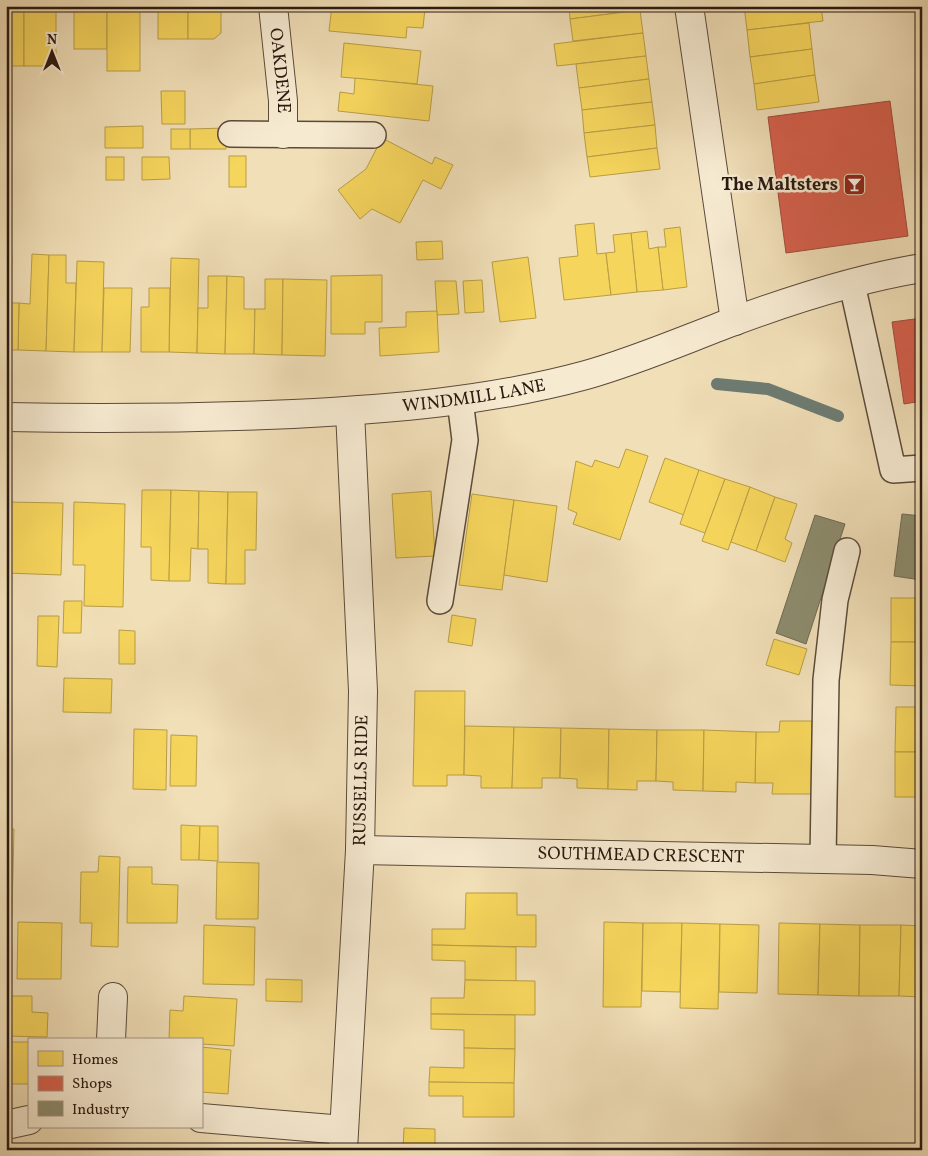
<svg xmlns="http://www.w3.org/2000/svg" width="928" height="1156" font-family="Vollkorn,serif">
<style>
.homes{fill:#f6d55c;stroke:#b89d45}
.shops{fill:#d6604d;stroke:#a24b3b}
.industry{fill:#8c8c6e;stroke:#6e6a52}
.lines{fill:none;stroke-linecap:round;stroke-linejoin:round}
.stream{stroke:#6d7b72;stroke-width:12}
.lane-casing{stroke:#5b4a3a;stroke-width:28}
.street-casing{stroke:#5b4a3a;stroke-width:30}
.lane{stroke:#f6ead1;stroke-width:25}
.street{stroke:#f6ead1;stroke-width:28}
.labels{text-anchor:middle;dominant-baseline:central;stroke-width:5;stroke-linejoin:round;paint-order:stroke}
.street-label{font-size:18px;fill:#291910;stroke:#f6ead1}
.poi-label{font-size:18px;font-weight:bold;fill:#291910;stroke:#f6ead1;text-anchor:end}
</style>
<rect width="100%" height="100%" fill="#f1dfb8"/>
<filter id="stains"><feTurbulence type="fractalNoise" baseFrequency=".004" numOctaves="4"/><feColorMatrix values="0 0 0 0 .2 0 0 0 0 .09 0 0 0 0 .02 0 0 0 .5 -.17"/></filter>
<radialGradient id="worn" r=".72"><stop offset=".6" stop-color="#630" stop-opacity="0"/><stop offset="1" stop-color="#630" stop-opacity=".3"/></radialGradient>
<!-- homes -->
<g class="homes">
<rect x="6" y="6" width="18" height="60"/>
<rect x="24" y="6" width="32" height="60"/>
<rect x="74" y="6" width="33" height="43"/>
<rect x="107" y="6" width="33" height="65"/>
<rect x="158" y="6" width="30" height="33"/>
<polygon points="188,6 221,6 221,33 214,39 188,39"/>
<polygon points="332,6 411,6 425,8 423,28 407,27 406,38 329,31"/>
<polygon points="569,6 640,6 640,10 570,19"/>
<polygon points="744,6 821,6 823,21 747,30"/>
<polygon points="640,10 643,33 573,41 570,19"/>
<polygon points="809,23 812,49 750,57 747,30"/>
<polygon points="643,33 646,56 557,66 554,44"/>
<polygon points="344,43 421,51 417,84 341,77"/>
<polygon points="812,49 815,75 754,84 750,57"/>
<polygon points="646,56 649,79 579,88 576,64"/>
<polygon points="815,75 819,102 757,110 754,84"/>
<polygon points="355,78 433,86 429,121 338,111 340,92 354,94"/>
<polygon points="649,79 652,102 582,110 579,88"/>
<polygon points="161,91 185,91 185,124 162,124"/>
<polygon points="652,102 655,125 584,133 582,110"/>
<polygon points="655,125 657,148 587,157 584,133"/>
<polygon points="143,126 143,148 105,148 105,127"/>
<polygon points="226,128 226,149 190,149 190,129"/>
<rect x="171" y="129" width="19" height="20"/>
<polygon points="382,138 432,164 435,157 453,165 441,189 423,180 400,223 372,209 360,219 338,190 366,169"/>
<polygon points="657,148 660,169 590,177 587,157"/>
<rect x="229" y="156" width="17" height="31"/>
<rect x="106" y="157" width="18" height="23"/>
<polygon points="142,157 169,157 170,179 142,180"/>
<polygon points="594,223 597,254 606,253 611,295 564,300 559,258 578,256 575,225"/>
<polygon points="680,227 687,287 663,290 658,247 666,247 664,229"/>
<polygon points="647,231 649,249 658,247 663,290 637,292 631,233"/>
<polygon points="631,233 637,292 611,295 606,253 615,252 613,235"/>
<polygon points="442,241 443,259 417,260 416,242"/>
<polygon points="32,254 49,255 46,351 18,350 19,303 30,304"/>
<polygon points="49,255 66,255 66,283 76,283 74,352 46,351"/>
<polygon points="6,256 12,256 11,303 19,303 18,350 6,350"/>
<polygon points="528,257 536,318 500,322 492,262"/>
<polygon points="171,258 199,259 197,353 169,352"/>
<polygon points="77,261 104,262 102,352 74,352"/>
<polygon points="382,275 382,322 365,322 365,334 331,334 331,276"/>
<polygon points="208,276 227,276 225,354 197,353 198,308 208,308"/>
<polygon points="227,276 244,277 244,309 255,309 254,354 225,354"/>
<polygon points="265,279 283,279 282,355 254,354 255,309 265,309"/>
<polygon points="283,279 327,280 325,356 282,355"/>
<polygon points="482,280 484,312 465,313 463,281"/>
<polygon points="435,281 456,281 459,314 437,315"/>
<polygon points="104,288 132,288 130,352 102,352"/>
<polygon points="149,288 170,288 169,352 141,352 141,307 149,307"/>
<polygon points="437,311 439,352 380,356 379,328 406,327 406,312"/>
<polygon points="626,449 648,456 620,540 573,524 577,513 568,509 576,461 592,467 595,460 619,468"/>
<polygon points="665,458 699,470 684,515 649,502"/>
<polygon points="699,470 725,479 705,533 680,524"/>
<polygon points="725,479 750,487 728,550 702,541"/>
<polygon points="750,487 775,497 756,551 731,542"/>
<polygon points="142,490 171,490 169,581 151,580 151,547 141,547"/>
<polygon points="171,490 199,491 198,549 191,548 190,581 169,581"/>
<polygon points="199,491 228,492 226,584 208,583 208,549 198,549"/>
<polygon points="431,491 435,556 396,558 392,494"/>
<polygon points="228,492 257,492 256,550 245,550 245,584 226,584"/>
<polygon points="472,494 514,500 502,590 459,585"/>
<polygon points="775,497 797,504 785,539 792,543 785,562 756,551"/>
<polygon points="514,500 557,506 547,582 504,575"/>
<polygon points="6,502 63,503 61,575 6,573"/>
<polygon points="74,502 125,504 123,607 84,606 85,565 73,565"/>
<rect x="891" y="598" width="31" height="44"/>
<polygon points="64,601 82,601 81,633 63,633"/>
<polygon points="452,615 476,619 472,646 448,642"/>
<polygon points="38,616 59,616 57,667 37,666"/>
<polygon points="119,630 135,631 135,664 119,664"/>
<polygon points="774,639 807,649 799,675 766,665"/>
<polygon points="891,642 922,642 922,686 890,685"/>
<polygon points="64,678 112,679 111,713 63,712"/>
<polygon points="415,691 465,691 464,775 447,775 447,786 413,786"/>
<polygon points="896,707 922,707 922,752 895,752"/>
<polygon points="780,721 812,721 811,794 772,794 773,783 755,783 756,732 779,732"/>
<polygon points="465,726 514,727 512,788 481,788 481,776 464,775"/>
<polygon points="514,727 561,728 560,778 542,778 542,788 512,788"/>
<polygon points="561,728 609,729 608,789 577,788 577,779 560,778"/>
<polygon points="134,729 167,730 166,790 133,789"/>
<polygon points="609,729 657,730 656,781 637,781 637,790 608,789"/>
<polygon points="657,730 704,730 703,791 673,790 673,782 656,781"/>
<polygon points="704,730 756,732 755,783 736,782 736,792 703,791"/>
<polygon points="171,735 197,736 196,786 170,786"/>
<rect x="895" y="752" width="27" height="45"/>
<polygon points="181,825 200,826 199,860 181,860"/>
<polygon points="200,826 218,826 218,861 199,860"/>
<polygon points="6,828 14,829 13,872 6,872"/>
<polygon points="99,856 120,857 118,947 91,946 92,923 80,923 81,872 98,872"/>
<polygon points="217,862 259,863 258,919 216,919"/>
<polygon points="128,867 152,867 152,884 178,885 177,923 127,923"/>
<polygon points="6,872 13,872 12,916 6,916"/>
<polygon points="466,893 517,893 517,915 536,915 536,947 432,945 432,929 465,929"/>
<polygon points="18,922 62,923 61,979 17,979"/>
<polygon points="604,922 643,923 641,1007 603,1007"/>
<polygon points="643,923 682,923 680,992 642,991"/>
<polygon points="682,923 720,924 718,1009 680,1008"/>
<polygon points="779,923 820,924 818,995 778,994"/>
<polygon points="720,924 759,925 757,993 719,992"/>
<polygon points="820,924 860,925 859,996 818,995"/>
<polygon points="204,925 255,927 254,985 203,984"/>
<polygon points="860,925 901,925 899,996 859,996"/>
<polygon points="901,925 922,926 922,997 899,996"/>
<polygon points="432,945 516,947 516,981 465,980 465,961 432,960"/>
<polygon points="266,979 302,980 302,1002 266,1001"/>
<polygon points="465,980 535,981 535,1015 431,1014 431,998 464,998"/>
<polygon points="6,996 32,996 32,1012 48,1013 47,1037 6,1036"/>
<polygon points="184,996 237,999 234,1046 201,1044 201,1040 169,1040 170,1010 183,1011"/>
<polygon points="431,1014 515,1015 515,1049 464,1048 464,1030 431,1029"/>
<rect x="6" y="1042" width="23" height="42"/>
<polygon points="201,1047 231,1050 228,1094 201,1092"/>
<polygon points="464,1048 515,1049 514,1083 429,1082 430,1067 464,1068"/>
<polygon points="429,1082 514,1083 514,1117 463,1117 463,1096 429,1096"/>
<polygon points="404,1128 435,1129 435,1150 403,1150"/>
</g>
<!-- shops -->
<g class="shops">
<polygon points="890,101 908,236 786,253 768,117"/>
<polygon points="922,318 922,401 904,404 892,322"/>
</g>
<!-- industry -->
<g class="industry">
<polygon points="902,514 922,516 921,580 894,576"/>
<polygon points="815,515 845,524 806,644 776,633"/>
</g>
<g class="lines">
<!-- stream -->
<polyline class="stream" points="717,384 768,389 838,416"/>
<defs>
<g id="lane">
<polyline points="231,134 373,135"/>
<polyline points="852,284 893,470 922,468"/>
<polyline points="440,601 465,440 460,400"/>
<polyline points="823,859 826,680 835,600 847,551"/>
</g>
<g id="street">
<path id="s1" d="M273,6L283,101V134"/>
<polyline points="689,6 735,321"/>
<path id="s2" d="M6,417C102,419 197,418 293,414C391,409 491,401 586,375C636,361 684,340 732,322C791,300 860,278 922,268"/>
<path id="s3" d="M360,850L872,860L922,864"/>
<polyline points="111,1040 113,997"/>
<polyline points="201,1118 344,1130"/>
<polyline points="6,1125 29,1120"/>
<path id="s4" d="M343,1150L360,850L363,691L350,411"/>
</g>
</defs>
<!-- lane casing -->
<use href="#lane" class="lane-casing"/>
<!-- street casing -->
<use href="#street" class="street-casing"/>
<!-- lane -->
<use href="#lane" class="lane"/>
<!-- street -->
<use href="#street" class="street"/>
</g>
<!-- icons -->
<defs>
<symbol id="bar-square" viewBox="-11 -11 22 22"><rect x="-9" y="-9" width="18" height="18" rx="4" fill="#8f2418" stroke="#f6ead1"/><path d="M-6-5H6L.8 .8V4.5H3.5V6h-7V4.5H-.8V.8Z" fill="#fff"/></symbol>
</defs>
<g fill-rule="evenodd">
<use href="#bar-square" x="842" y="172" width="25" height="25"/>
</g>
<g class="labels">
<!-- street labels -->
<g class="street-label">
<text stroke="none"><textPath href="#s1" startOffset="65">OAKDENE</textPath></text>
<text stroke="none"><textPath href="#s2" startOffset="469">WINDMILL LANE</textPath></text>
<text stroke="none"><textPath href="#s4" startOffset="370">RUSSELLS RIDE</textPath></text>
<text stroke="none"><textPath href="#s3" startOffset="281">SOUTHMEAD CRESCENT</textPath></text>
</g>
<!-- poi labels -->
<g class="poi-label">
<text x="838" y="185">The Maltsters</text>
</g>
</g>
<!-- margin -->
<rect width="928" height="1156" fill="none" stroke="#f1dfb8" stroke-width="25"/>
<rect x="8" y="8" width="913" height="1141" fill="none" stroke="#291910" stroke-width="2.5"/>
<rect x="12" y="12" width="903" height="1131" fill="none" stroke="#291910"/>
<!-- legend -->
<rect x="28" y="1038" width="175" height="90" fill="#f6ead1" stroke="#a49684"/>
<rect x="38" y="1051" width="25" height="15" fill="#f6d55c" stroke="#a49684"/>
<text x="72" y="1064" font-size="15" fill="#291910">Homes</text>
<rect x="38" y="1076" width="25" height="15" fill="#d6604d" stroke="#a49684"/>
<text x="72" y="1088" font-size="15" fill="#291910">Shops</text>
<rect x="38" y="1101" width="25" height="15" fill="#8c8c6e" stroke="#a49684"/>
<text x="72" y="1114" font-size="15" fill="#291910">Industry</text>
<!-- north arrow -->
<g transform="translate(52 52)" stroke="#f6ead1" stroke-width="4" paint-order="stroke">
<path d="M0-4L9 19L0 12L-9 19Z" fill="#291910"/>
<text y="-8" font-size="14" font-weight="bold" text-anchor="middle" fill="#291910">N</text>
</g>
<rect width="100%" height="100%" filter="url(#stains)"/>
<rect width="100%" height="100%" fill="url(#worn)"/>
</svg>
